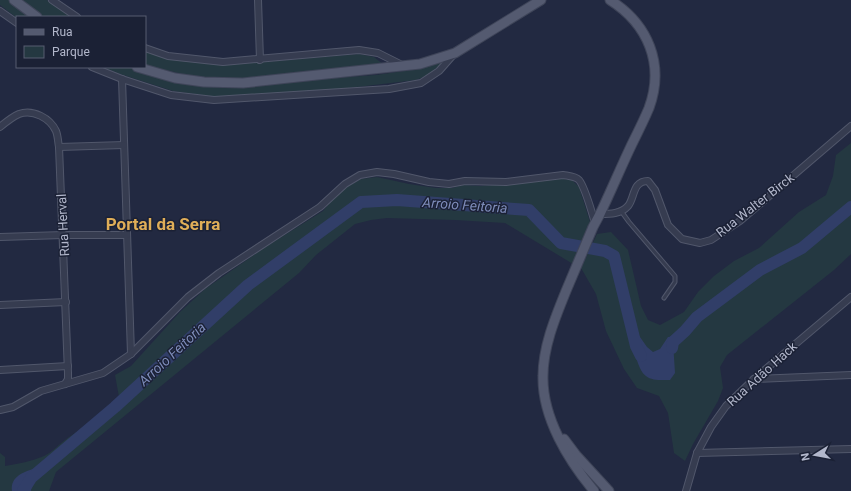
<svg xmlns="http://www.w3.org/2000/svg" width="851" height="491" font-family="Roboto,sans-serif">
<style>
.green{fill:#243841}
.water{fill:#313e68}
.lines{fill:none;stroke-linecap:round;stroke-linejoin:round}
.river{stroke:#313e68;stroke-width:12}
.lane-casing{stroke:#51576b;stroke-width:5}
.street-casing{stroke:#51576b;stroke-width:8}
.primary-casing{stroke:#3f4559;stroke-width:11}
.lane{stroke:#363c50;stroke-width:3}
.street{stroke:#363c50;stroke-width:6}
.primary{stroke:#545a70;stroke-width:9}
.labels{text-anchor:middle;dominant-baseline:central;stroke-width:3;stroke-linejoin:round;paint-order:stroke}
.street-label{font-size:13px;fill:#b2b7cb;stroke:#1b2135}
.water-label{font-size:14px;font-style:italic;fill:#7e8cba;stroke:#1b2135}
.district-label{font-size:17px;font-weight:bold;fill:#e0ae58;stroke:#1b2135}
</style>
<rect width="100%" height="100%" fill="#222941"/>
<!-- green -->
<g class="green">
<polygon points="0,0 9,0 31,17 17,17 17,18 0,5"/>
<polygon points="20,0 47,0 73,17 44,17"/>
<polygon points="145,51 168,58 226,65 359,54 374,57 384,65 242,80 209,79 191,76 145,65"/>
<polygon points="443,62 429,75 416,80 349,88 235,97 209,96 173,91 120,74 103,67 129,67 174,81 306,80 376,75 411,70"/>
<polygon points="851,143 851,254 834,270 727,355 720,367 723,388 718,401 693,444 685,461 674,453 668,413 659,396 637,388 624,369 606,331 596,294 581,268 597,234 611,232 628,250 641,306 648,320 660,325 684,312 698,292 714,276 734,261 759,248 799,212 826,195 833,176 836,155"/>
<path d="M377,177L409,184L436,188H452L463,185L479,186L532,182L555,178L572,180L579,187L591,225L573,264L505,223L455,220L387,218L371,220L355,224L316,255L299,273L56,472L49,491H0V453L5,457V466C18,464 32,461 44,456C53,452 60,443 69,437C86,426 107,415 119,397L115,375L131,366L180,312L205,289L264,248L323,211L331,201L345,188L361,179Z"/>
</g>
<!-- water -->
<g class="water">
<path d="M635,330L647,347L653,352L660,349L668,337L680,336L673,342L675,373L670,380C662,380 652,381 646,376C637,370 630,338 635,330Z"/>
<path d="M37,468H43C43,477 37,478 33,484C32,486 31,489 31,491H12C10,476 25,471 37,468Z"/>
</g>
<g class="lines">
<!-- river -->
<g class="river">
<polyline points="672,348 673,342 685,331 697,317 760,270 802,248 851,207"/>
<polyline points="23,491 31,478 115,407 248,285 361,202 397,200 529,210 561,243 605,251 614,256 636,346 641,356"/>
</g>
<defs>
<polyline id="lane" points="621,211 629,222 675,276 675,282 664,298"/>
<g id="street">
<polyline points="52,0 77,17"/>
<polyline points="258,0 260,60"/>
<polyline points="0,11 17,23"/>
<polyline points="145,48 168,56 223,62 359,50 378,53 402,65"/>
<polyline points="92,67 122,79 171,95 214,100 389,89 421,83 439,71 454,54"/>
<polyline points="122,79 131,354"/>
<path d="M0,127C6,122 12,117 19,114C33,109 50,118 56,131C58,136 58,142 59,147L68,373V379L65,384"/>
<polyline points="59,147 124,145"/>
<path d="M600,214C610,214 621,214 628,206C635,198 632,181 648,181L655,190L668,225L682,239L700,243L711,240L740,221L851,126"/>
<polyline points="0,237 63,235 127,235"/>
<polyline points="0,305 66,302"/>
<polyline points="0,370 68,366"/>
<polyline points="754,379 851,375"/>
<path d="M0,410L13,407L41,391L103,373L131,354L188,297L219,273L320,207L345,184L360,175L377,172L394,174L429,182L449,184L465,181L506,182L563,175C568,176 575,176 579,180C585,187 592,213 595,223"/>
<polyline points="697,453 851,449"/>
<polyline points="686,491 697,453 711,427 726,406 754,379 851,297"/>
</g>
<g id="primary">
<polyline points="14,0 37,17"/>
<polyline points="137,67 175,78 204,82 243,83 420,64 455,53 541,0"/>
<polyline points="564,439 576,455 609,491"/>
<path d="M594,491C569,461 542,418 543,376C543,347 555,318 566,291C575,270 584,248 593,227L600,214C611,191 621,167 632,144C638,132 644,120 649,108C665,64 648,24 610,0"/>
</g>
</defs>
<!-- lane casing -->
<use href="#lane" class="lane-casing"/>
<!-- street casing -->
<use href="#street" class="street-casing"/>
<!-- primary casing -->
<use href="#primary" class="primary-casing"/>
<!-- lane -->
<use href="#lane" class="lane"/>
<!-- street -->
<use href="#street" class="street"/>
<!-- primary -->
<use href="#primary" class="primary"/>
</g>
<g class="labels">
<!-- street labels -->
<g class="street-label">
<text transform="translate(755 205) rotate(-38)">Rua Walter Birck</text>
<text transform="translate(63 225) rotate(-93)">Rua Herval</text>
<text transform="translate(762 374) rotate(-42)">Rua Adão Hack</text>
</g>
<!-- water labels -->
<g class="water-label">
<text transform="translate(465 205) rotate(4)">Arroio Feitoria</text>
<text transform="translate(172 354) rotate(-43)">Arroio Feitoria</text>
</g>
<!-- district labels -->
<g class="district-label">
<text x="163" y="224">Portal da Serra</text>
</g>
</g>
<!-- legend -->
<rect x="16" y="16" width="130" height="52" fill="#1b2135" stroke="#575d71"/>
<rect x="24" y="29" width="20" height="6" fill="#545a70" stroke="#575d71"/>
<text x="52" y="36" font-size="12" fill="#b2b7cb">Rua</text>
<rect x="24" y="46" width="20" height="12" fill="#243841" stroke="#575d71"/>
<text x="52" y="56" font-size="12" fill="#b2b7cb">Parque</text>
<!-- north arrow -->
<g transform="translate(815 455) rotate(259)" stroke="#1b2135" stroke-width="3" paint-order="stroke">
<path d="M0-3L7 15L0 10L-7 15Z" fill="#b2b7cb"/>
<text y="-6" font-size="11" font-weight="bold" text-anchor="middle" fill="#b2b7cb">N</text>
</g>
</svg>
